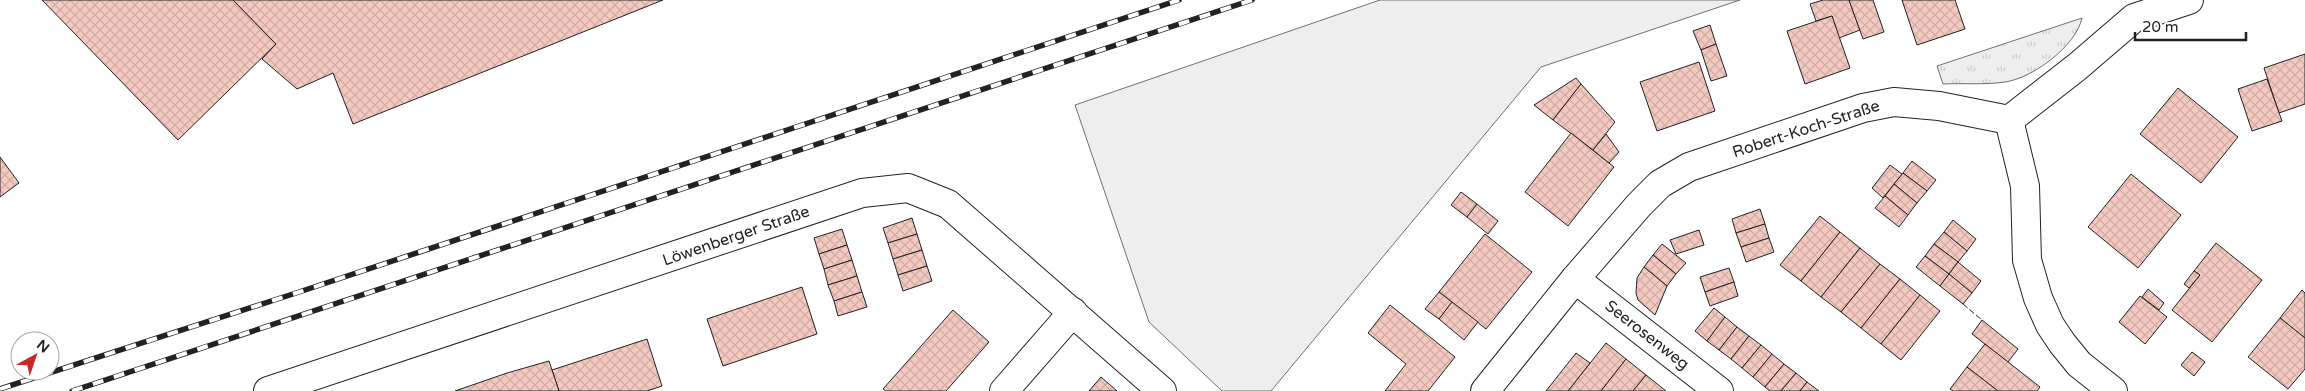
<svg xmlns="http://www.w3.org/2000/svg" width="2305" height="391" font-family="'Varela Round',sans-serif">
<style>
.grass{fill:#eee;stroke:#6f6f6f}
.park{fill:url(#park-tufts);stroke:#6f6f6f}
.building{fill:url(#building-cross-hatch);stroke:#222}
.lines{fill:none;stroke-linecap:round;stroke-linejoin:round}
.minor-casing{stroke:#222;stroke-width:30}
.minor{stroke:#fff;stroke-width:28}
.rail-casing{stroke:#222;stroke-width:5.5}
.rail{stroke:#fff;stroke-width:4;stroke-dasharray:11;stroke-linecap:butt}
.fence{stroke:#222;stroke-width:1;stroke-dasharray:6 2.5;stroke-linecap:butt}
.labels{text-anchor:middle;dominant-baseline:central;stroke-width:4;stroke-linejoin:round;paint-order:stroke}
.street-label{font-size:16px;fill:#222;stroke:#fff}
</style>
<defs>
<pattern id="park-tufts" width="24" height="20" patternUnits="userSpaceOnUse" patternTransform="scale(1.25)"><rect width="24" height="20" fill="#eee"/><path d="M3 7l-1-3M5 7V3M7 7l1-3M15 17l-1-3M17 17v-4M19 17l1-3" fill="none" stroke="#ccc"/></pattern>
<pattern id="building-cross-hatch" width="8" height="8" patternUnits="userSpaceOnUse" patternTransform="scale(1.25)"><rect width="8" height="8" fill="#f3c9c0"/><path d="M0 0l8 8M0 8l8-8" fill="none" stroke="#d0aca5"/></pattern>
</defs>
<rect width="100%" height="100%" fill="#fff"/>
<!-- grass -->
<polygon class="grass" points="1380,0 1740,0 1541,67 1271,391 1222,391 1149,322 1075,105"/>
<!-- park -->
<path class="park" d="M2082,18C2076,46 2033,78 2005,82C1985,85 1963,83 1943,84L1937,66Z"/>
<!-- building -->
<g class="building">
<polygon points="42,0 233,0 276,44 178,140"/>
<polygon points="233,0 663,0 353,124 333,73 297,89 262,59 276,44"/>
<polygon points="1823,0 1849,0 1860,30 1839,38 1832,16 1816,21 1810,4"/>
<polygon points="1849,0 1873,0 1884,32 1863,39"/>
<polygon points="1902,0 1955,0 1965,29 1917,45"/>
<polygon points="1832,16 1850,68 1805,84 1787,31"/>
<polygon points="1710,25 1716,44 1701,50 1693,31"/>
<polygon points="1716,44 1727,76 1711,81 1701,50"/>
<polygon points="2305,54 2305,104 2279,113 2264,68"/>
<polygon points="1699,62 1715,111 1657,131 1640,82"/>
<polygon points="1576,78 1581,84 1553,120 1534,105"/>
<polygon points="2267,79 2282,121 2252,131 2238,89"/>
<polygon points="1581,84 1615,122 1593,150 1553,120"/>
<polygon points="2178,88 2238,137 2201,183 2140,134"/>
<polygon points="1571,133 1614,167 1568,226 1525,192"/>
<polygon points="1606,134 1619,152 1609,163 1593,150"/>
<polygon points="0,157 19,183 0,197"/>
<polygon points="1912,161 1936,180 1927,191 1903,173"/>
<polygon points="1890,165 1902,174 1883,198 1872,188"/>
<polygon points="1903,173 1927,191 1917,203 1894,184"/>
<polygon points="2131,174 2181,215 2138,268 2088,227"/>
<polygon points="1894,184 1917,203 1908,215 1885,196"/>
<polygon points="1461,192 1477,204 1467,217 1451,205"/>
<polygon points="1885,196 1908,215 1899,227 1875,208"/>
<polygon points="1477,204 1498,221 1488,234 1467,217"/>
<polygon points="1760,209 1765,224 1736,233 1732,219"/>
<polygon points="1820,216 1840,232 1801,281 1780,265"/>
<polygon points="912,218 917,234 888,243 883,228"/>
<polygon points="1953,220 1976,239 1967,251 1944,232"/>
<polygon points="1765,224 1769,238 1741,247 1736,233"/>
<polygon points="842,229 847,245 819,254 814,238"/>
<polygon points="1699,230 1704,245 1676,254 1670,240"/>
<polygon points="1840,232 1860,248 1821,297 1801,281"/>
<polygon points="1944,232 1967,251 1958,262 1934,244"/>
<polygon points="917,234 922,250 893,259 888,243"/>
<polygon points="1485,234 1532,272 1486,329 1439,292"/>
<polygon points="1769,238 1774,252 1746,262 1741,247"/>
<polygon points="2216,243 2262,280 2212,342 2172,310 2200,275 2194,271"/>
<polygon points="1662,244 1686,263 1676,274 1653,255"/>
<polygon points="1934,244 1958,262 1949,274 1925,256"/>
<polygon points="847,245 852,260 824,269 819,254"/>
<polygon points="1860,248 1880,264 1841,312 1821,297"/>
<polygon points="922,250 927,266 898,275 893,259"/>
<polygon points="1653,255 1676,274 1667,286 1644,267"/>
<polygon points="1925,256 1949,274 1940,286 1916,267"/>
<polygon points="852,260 857,276 828,285 824,269"/>
<polygon points="1958,262 1981,281 1972,293 1949,274"/>
<polygon points="1880,264 1900,279 1861,328 1841,312"/>
<polygon points="927,266 932,281 903,291 898,275"/>
<polygon points="1644,267 1667,286 1655,315 1638,300 1636,293 1637,278"/>
<polygon points="1729,268 1734,282 1705,292 1700,277"/>
<polygon points="2194,271 2200,275 2189,288 2184,284"/>
<polygon points="1949,274 1972,293 1963,304 1940,286"/>
<polygon points="857,276 862,292 834,301 828,285"/>
<polygon points="1900,279 1920,295 1881,344 1861,328"/>
<polygon points="1734,282 1738,296 1710,306 1705,292"/>
<polygon points="802,287 817,334 723,366 707,319"/>
<polygon points="2148,289 2164,303 2159,310 2142,297"/>
<polygon points="2302,290 2305,293 2305,338 2280,318"/>
<polygon points="862,292 867,307 838,316 834,301"/>
<polygon points="1439,292 1452,302 1439,319 1425,309"/>
<polygon points="1920,295 1940,311 1901,360 1881,344"/>
<polygon points="2140,296 2167,317 2145,344 2119,322"/>
<polygon points="1452,302 1478,322 1464,340 1439,319"/>
<polygon points="1390,305 1455,357 1428,391 1385,391 1406,364 1368,333"/>
<polygon points="1714,308 1725,317 1707,341 1695,331"/>
<polygon points="953,310 989,342 946,391 886,391 883,389"/>
<polygon points="1725,317 1737,327 1719,350 1707,341"/>
<polygon points="2280,318 2305,338 2305,369 2288,389 2248,357"/>
<polygon points="1982,320 2018,349 2008,362 1972,334"/>
<polygon points="1737,327 1749,336 1731,359 1719,350"/>
<polygon points="1749,336 1761,345 1742,368 1731,359"/>
<polygon points="647,339 662,386 647,391 559,391 552,370"/>
<polygon points="1606,343 1626,359 1601,391 1568,391"/>
<polygon points="1985,344 2040,387 2037,391 1998,391 1967,367"/>
<polygon points="1761,345 1772,354 1753,377 1742,368"/>
<polygon points="2192,352 2205,362 2194,376 2181,365"/>
<polygon points="1576,353 1590,363 1568,391 1546,391"/>
<polygon points="1772,354 1784,364 1765,387 1753,377"/>
<polygon points="1626,359 1646,375 1633,391 1601,391"/>
<polygon points="549,361 559,391 455,391 507,373"/>
<polygon points="1784,364 1796,373 1781,391 1770,391 1765,387"/>
<polygon points="1967,367 1998,391 1953,391 1950,389"/>
<polygon points="1796,373 1807,382 1800,391 1781,391"/>
<polygon points="1646,375 1666,391 1633,391"/>
<polygon points="1101,377 1117,391 1089,391"/>
<polygon points="1807,382 1819,391 1800,391"/>
</g>
<g class="lines">
<defs>
<g id="minor">
<polyline points="2009,120 2025,186 2027,260 2038,298 2050,325 2062,343 2079,364 2113,391"/>
<polyline points="1575,279 1719,391"/>
<polyline points="268,391 862,193 908,188 948,204 1162,391"/>
<polyline points="1004,391 1073,312"/>
<polyline points="1485,391 1575,279 1639,205 1660,184 1689,167 1863,108 1894,102 1939,106 2009,120 2077,67 2134,18 2189,0"/>
</g>
</defs>
<!-- minor casing -->
<use href="#minor" class="minor-casing"/>
<!-- minor -->
<use href="#minor" class="minor"/>
<defs>
<g id="rail">
<polyline points="0,389 296,293 1179,0"/>
<polyline points="72,391 1252,0"/>
</g>
</defs>
<!-- rail casing -->
<use href="#rail" class="rail-casing"/>
<!-- rail -->
<use href="#rail" class="rail"/>
<!-- fence -->
<polyline class="fence" points="1963,304 1982,320"/>
</g>
<g class="labels">
<!-- street labels -->
<g class="street-label">
<text transform="translate(1806 129) rotate(-18)">Robert-Koch-Straße</text>
<text transform="translate(736 236) rotate(-19)">Löwenberger Straße</text>
<text transform="translate(1647 335) rotate(38)">Seerosenweg</text>
</g>
</g>
<!-- north arrow -->
<g transform="translate(35 356) rotate(40)"><circle r="24" fill="#ffffff" stroke="#a7a7a7"/>
<path d="M0-4L9 19L0 12L-9 19Z" fill="#c62828"/>
<text y="-8" font-size="14" font-weight="bold" text-anchor="middle" fill="#222222">N</text>
</g>
<!-- scale -->
<path d="M2135 32v8h111v-8" fill="none" stroke="#222222" stroke-width="2.5"/>
<text x="2142" y="32" font-size="15" fill="#222222" stroke="#ffffff" stroke-width="4" paint-order="stroke">20 m</text>
</svg>
